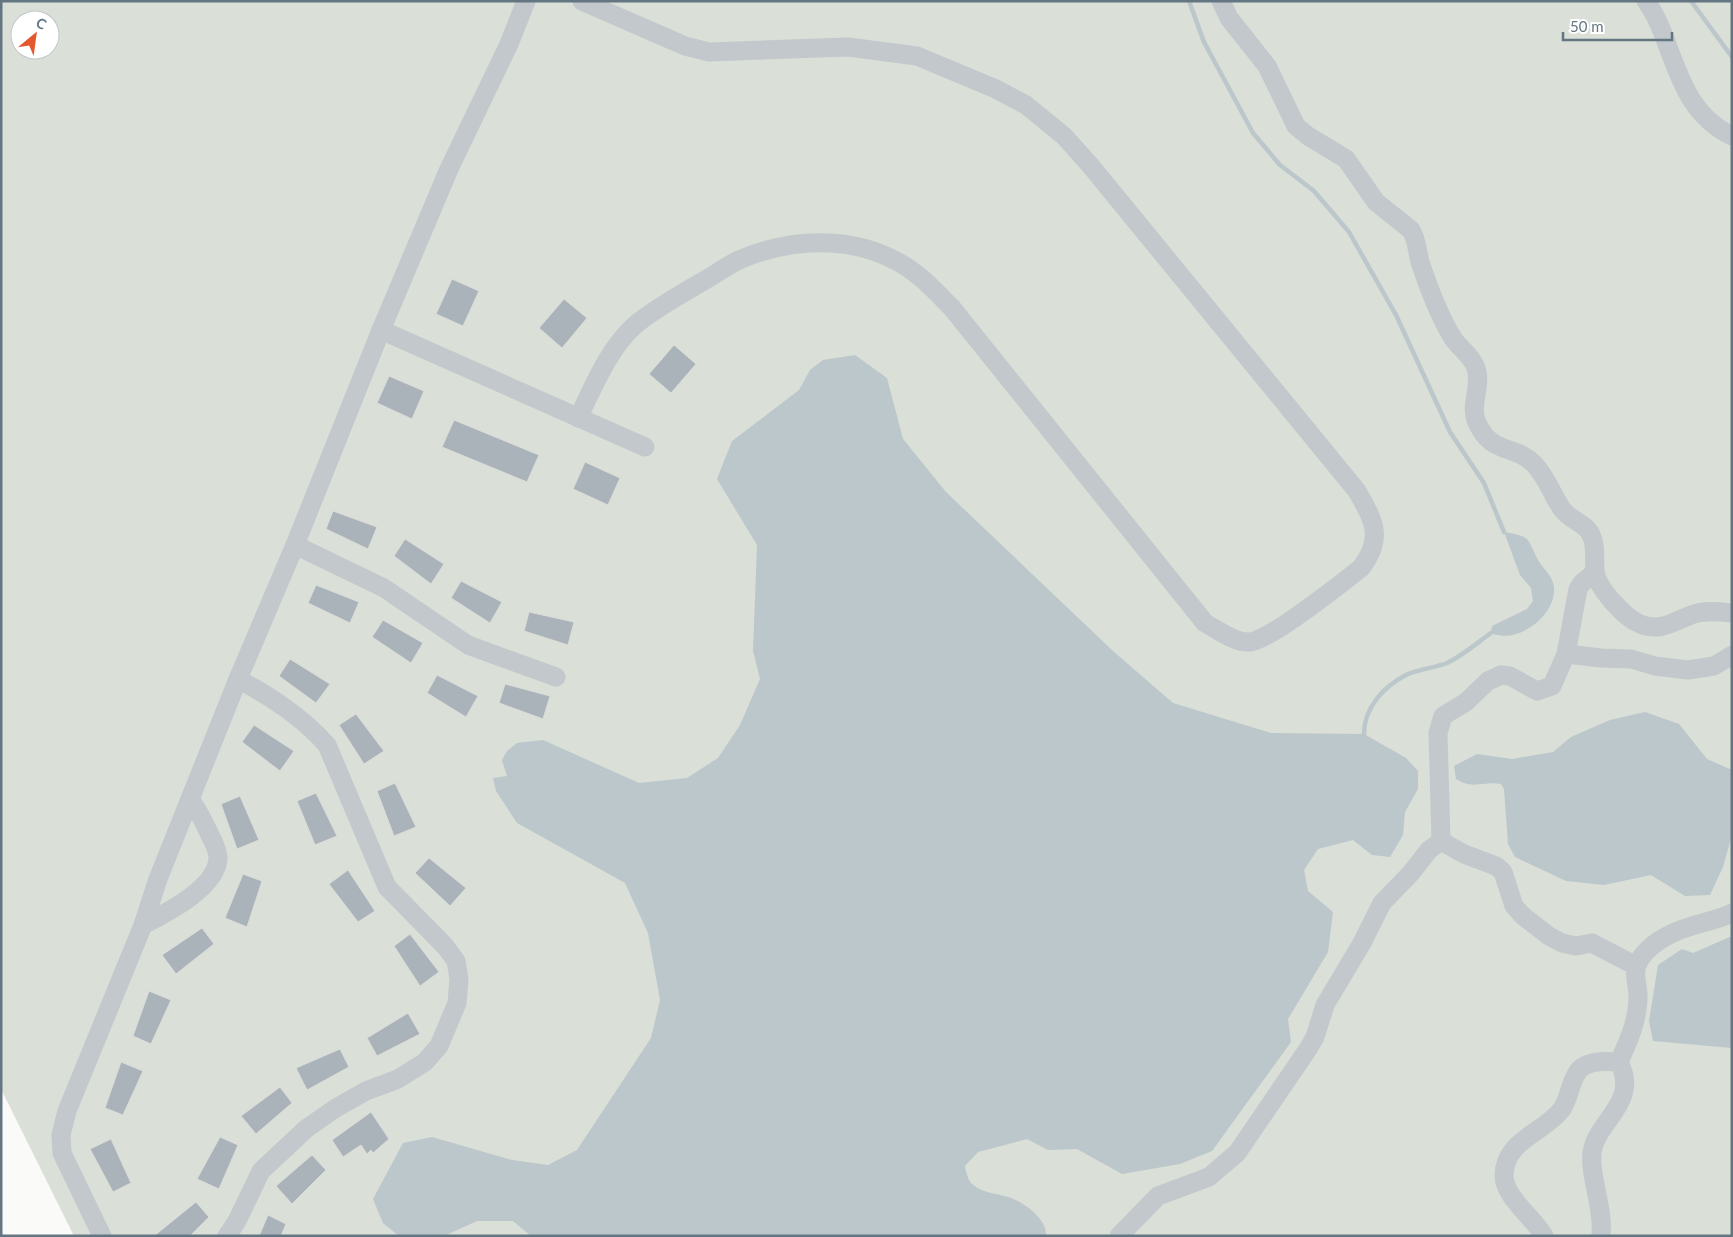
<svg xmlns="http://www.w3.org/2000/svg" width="1733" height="1237" font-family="Lato,sans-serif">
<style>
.green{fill:#dadfd7;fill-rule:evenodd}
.water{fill:#bbc7cb}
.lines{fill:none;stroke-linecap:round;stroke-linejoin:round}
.stream{stroke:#bbc7cb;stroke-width:4.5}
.building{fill:#aab3b9;stroke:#dcdcda}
.minor{stroke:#c3c8cc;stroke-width:19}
</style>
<rect width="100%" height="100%" fill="#fafaf8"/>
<!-- green -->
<path class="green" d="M1,1H1732V1236H74L1,1089ZM20,20H50V50H20Z"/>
<!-- water -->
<g class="water">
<path d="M855,355L887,378L903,439L946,492L1113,651L1173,703L1271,733L1364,734L1406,758L1418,771V789L1405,812L1403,835L1390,857L1372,855L1353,840L1318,849L1304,870L1308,891L1333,912L1328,952L1288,1019L1291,1042L1212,1151L1180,1164L1122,1174L1077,1149L1048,1150L1027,1139L978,1152L965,1166C966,1172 968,1180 972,1184C982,1193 995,1193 1008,1197C1023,1202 1047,1218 1046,1236H531L513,1221H477L444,1236H399L383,1223L373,1199L403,1143L432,1137L512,1160L548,1165L577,1150L651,1038L660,1000L648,933L625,883L517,823L496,791L493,778L507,776L502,760L507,751L517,743L543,740L639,783L687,778L718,758L740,725L760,679L753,651L757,545L717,479L732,441L799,390L810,370L823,360Z"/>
<path d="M1504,532C1531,537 1526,536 1537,558C1542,569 1553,574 1554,588C1556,616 1517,645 1491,633L1492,626L1527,609L1533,601L1531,588L1520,575Z"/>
<path d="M1645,712L1679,724L1707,759L1732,770V835L1723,867L1710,895L1685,896L1651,875L1604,885L1566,881L1515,857L1508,844L1504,789L1501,784C1483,781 1473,790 1456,779L1454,766L1477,754L1512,759L1553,752L1571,737L1610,720Z"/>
<polygon points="1732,936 1732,1048 1653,1041 1649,1021 1658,965 1682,949 1693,953"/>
</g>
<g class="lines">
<!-- stream -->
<g class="stream">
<polyline points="1189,1 1204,42 1253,133 1280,165 1314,191 1349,232 1396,315 1450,432 1484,483 1504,532"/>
<polyline points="1691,1 1732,57"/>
<path d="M1364,734C1364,708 1383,687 1406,675C1419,669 1434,668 1447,663C1462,656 1477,643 1491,633"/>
</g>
</g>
<!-- building -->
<g class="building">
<polygon points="452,279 479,291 463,326 436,314"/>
<polygon points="564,299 587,318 562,348 539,328"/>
<polygon points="674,345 696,364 671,393 649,374"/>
<polygon points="389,376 424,391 412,419 377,403"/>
<polygon points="454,420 539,455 527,482 442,447"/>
<polygon points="585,462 620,478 608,505 573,489"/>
<polygon points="333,511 377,527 368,549 326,529"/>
<polygon points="405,539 444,564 431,584 394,556"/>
<polygon points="461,581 502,602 490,623 451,598"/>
<polygon points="316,585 359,602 350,623 308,603"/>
<polygon points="529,612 574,622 568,645 524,631"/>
<polygon points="383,620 423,643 411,663 372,637"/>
<polygon points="290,659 330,684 316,703 279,676"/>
<polygon points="437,675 478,696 466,717 427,693"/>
<polygon points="505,684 550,696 543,719 499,703"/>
<polygon points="356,714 384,751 364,764 339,725"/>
<polygon points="254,725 294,751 280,771 242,742"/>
<polygon points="395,783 416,827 394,836 377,791"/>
<polygon points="316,793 337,836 315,845 297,801"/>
<polygon points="240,796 259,840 237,849 221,804"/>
<polygon points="429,858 466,888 450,906 415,873"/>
<polygon points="348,870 375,911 358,922 329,884"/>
<polygon points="243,874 262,881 247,927 225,918"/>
<polygon points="202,928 214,944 176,974 162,955"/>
<polygon points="410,934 439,972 420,986 394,946"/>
<polygon points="149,991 171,1000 151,1044 133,1036"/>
<polygon points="408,1013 420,1034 377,1056 367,1038"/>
<polygon points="340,1049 349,1067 307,1090 296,1068"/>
<polygon points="121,1062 143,1071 123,1115 105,1108"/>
<polygon points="280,1087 292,1103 256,1134 241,1116"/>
<polygon points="371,1112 389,1139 373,1153 371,1150 367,1154 361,1145 343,1157 332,1140"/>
<polygon points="220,1137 238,1145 219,1189 197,1179"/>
<polygon points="111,1139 131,1183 113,1192 90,1149"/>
<polygon points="312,1155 326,1170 292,1204 276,1186"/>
<polygon points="196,1202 209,1217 190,1236 154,1236"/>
<polygon points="268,1215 286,1224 281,1236 259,1236"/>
</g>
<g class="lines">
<!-- minor -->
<g class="minor">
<path d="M1221,1L1229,18L1267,66L1296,126L1308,136L1346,159L1376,202L1411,230C1417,239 1417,251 1420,262C1428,286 1438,313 1451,335C1457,347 1471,354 1476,368C1482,385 1470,404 1476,420C1490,456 1515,444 1534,464C1547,477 1552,495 1562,509C1568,518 1581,522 1588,530C1597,541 1594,558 1595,571C1597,588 1625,618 1640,624C1661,633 1676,620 1694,614C1706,610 1720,612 1732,613"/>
<path d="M1646,1C1654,12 1659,23 1664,36C1679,76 1690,116 1732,136"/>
<polyline points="381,330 645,447"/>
<path d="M578,418C593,388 608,350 633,327C649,312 680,295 700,283C713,276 726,266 739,260C790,238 851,235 900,263C921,275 936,292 952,308L1205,623C1218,630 1235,643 1250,642C1272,639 1340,584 1361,568C1384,538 1374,521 1357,491L1090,165L1064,136L1026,105L996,89L917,56L848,47L709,52L685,46L582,1"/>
<polyline points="295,545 384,588 468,645 556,677"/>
<polyline points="1566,654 1601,658 1631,659 1655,666 1688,670 1714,666 1732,655"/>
<polyline points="1441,841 1438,733 1443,716 1466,702 1488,681 1501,675 1510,676 1537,691 1552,686 1566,654 1578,589 1582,583 1595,572"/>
<polyline points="1441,841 1464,854 1496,866 1503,872 1514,906 1523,916 1549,936 1562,943 1576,946 1592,943 1636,966"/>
<path d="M143,925C166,913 217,888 218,858C218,849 212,840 209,833C203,820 198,810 190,799"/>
<path d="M1619,1062C1628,1042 1637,1023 1638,1000C1639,990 1633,974 1637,965C1642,953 1655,942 1667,936C1688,924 1711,923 1732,913"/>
<polyline points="102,1236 62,1153 61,1135 67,1111 143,925 158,879 238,679 295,545 381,330 449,169 509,44 526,1"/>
<path d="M227,1236L237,1221L261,1171L307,1128L336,1108L366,1091L398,1079L425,1062L439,1046L457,1003L459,979L456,961L445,946L387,887L327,745C301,716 271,697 238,679"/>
<polyline points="1119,1236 1158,1196 1209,1177 1237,1153 1308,1049 1315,1037 1325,1005 1362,943 1382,903 1411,873 1429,850 1441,841"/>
<path d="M1544,1236C1533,1217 1505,1198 1504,1176C1504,1140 1543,1134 1562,1109C1570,1097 1570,1081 1579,1070C1588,1060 1607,1061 1619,1062C1640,1103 1597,1120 1592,1152C1589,1176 1604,1207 1601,1236"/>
</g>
</g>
<!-- border -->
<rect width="1733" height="1237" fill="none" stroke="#657683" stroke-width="5"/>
<!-- north arrow -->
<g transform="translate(35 35) rotate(29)"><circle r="24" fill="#ffffff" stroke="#c1c8cd"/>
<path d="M0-4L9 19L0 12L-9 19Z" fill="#e4572e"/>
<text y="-8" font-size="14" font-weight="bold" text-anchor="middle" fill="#657683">С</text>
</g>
<!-- scale -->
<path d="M1563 32v8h109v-8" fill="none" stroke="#657683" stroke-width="2.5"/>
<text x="1570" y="32" font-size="15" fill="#657683" stroke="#ffffff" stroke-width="4" paint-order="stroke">50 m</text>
</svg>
